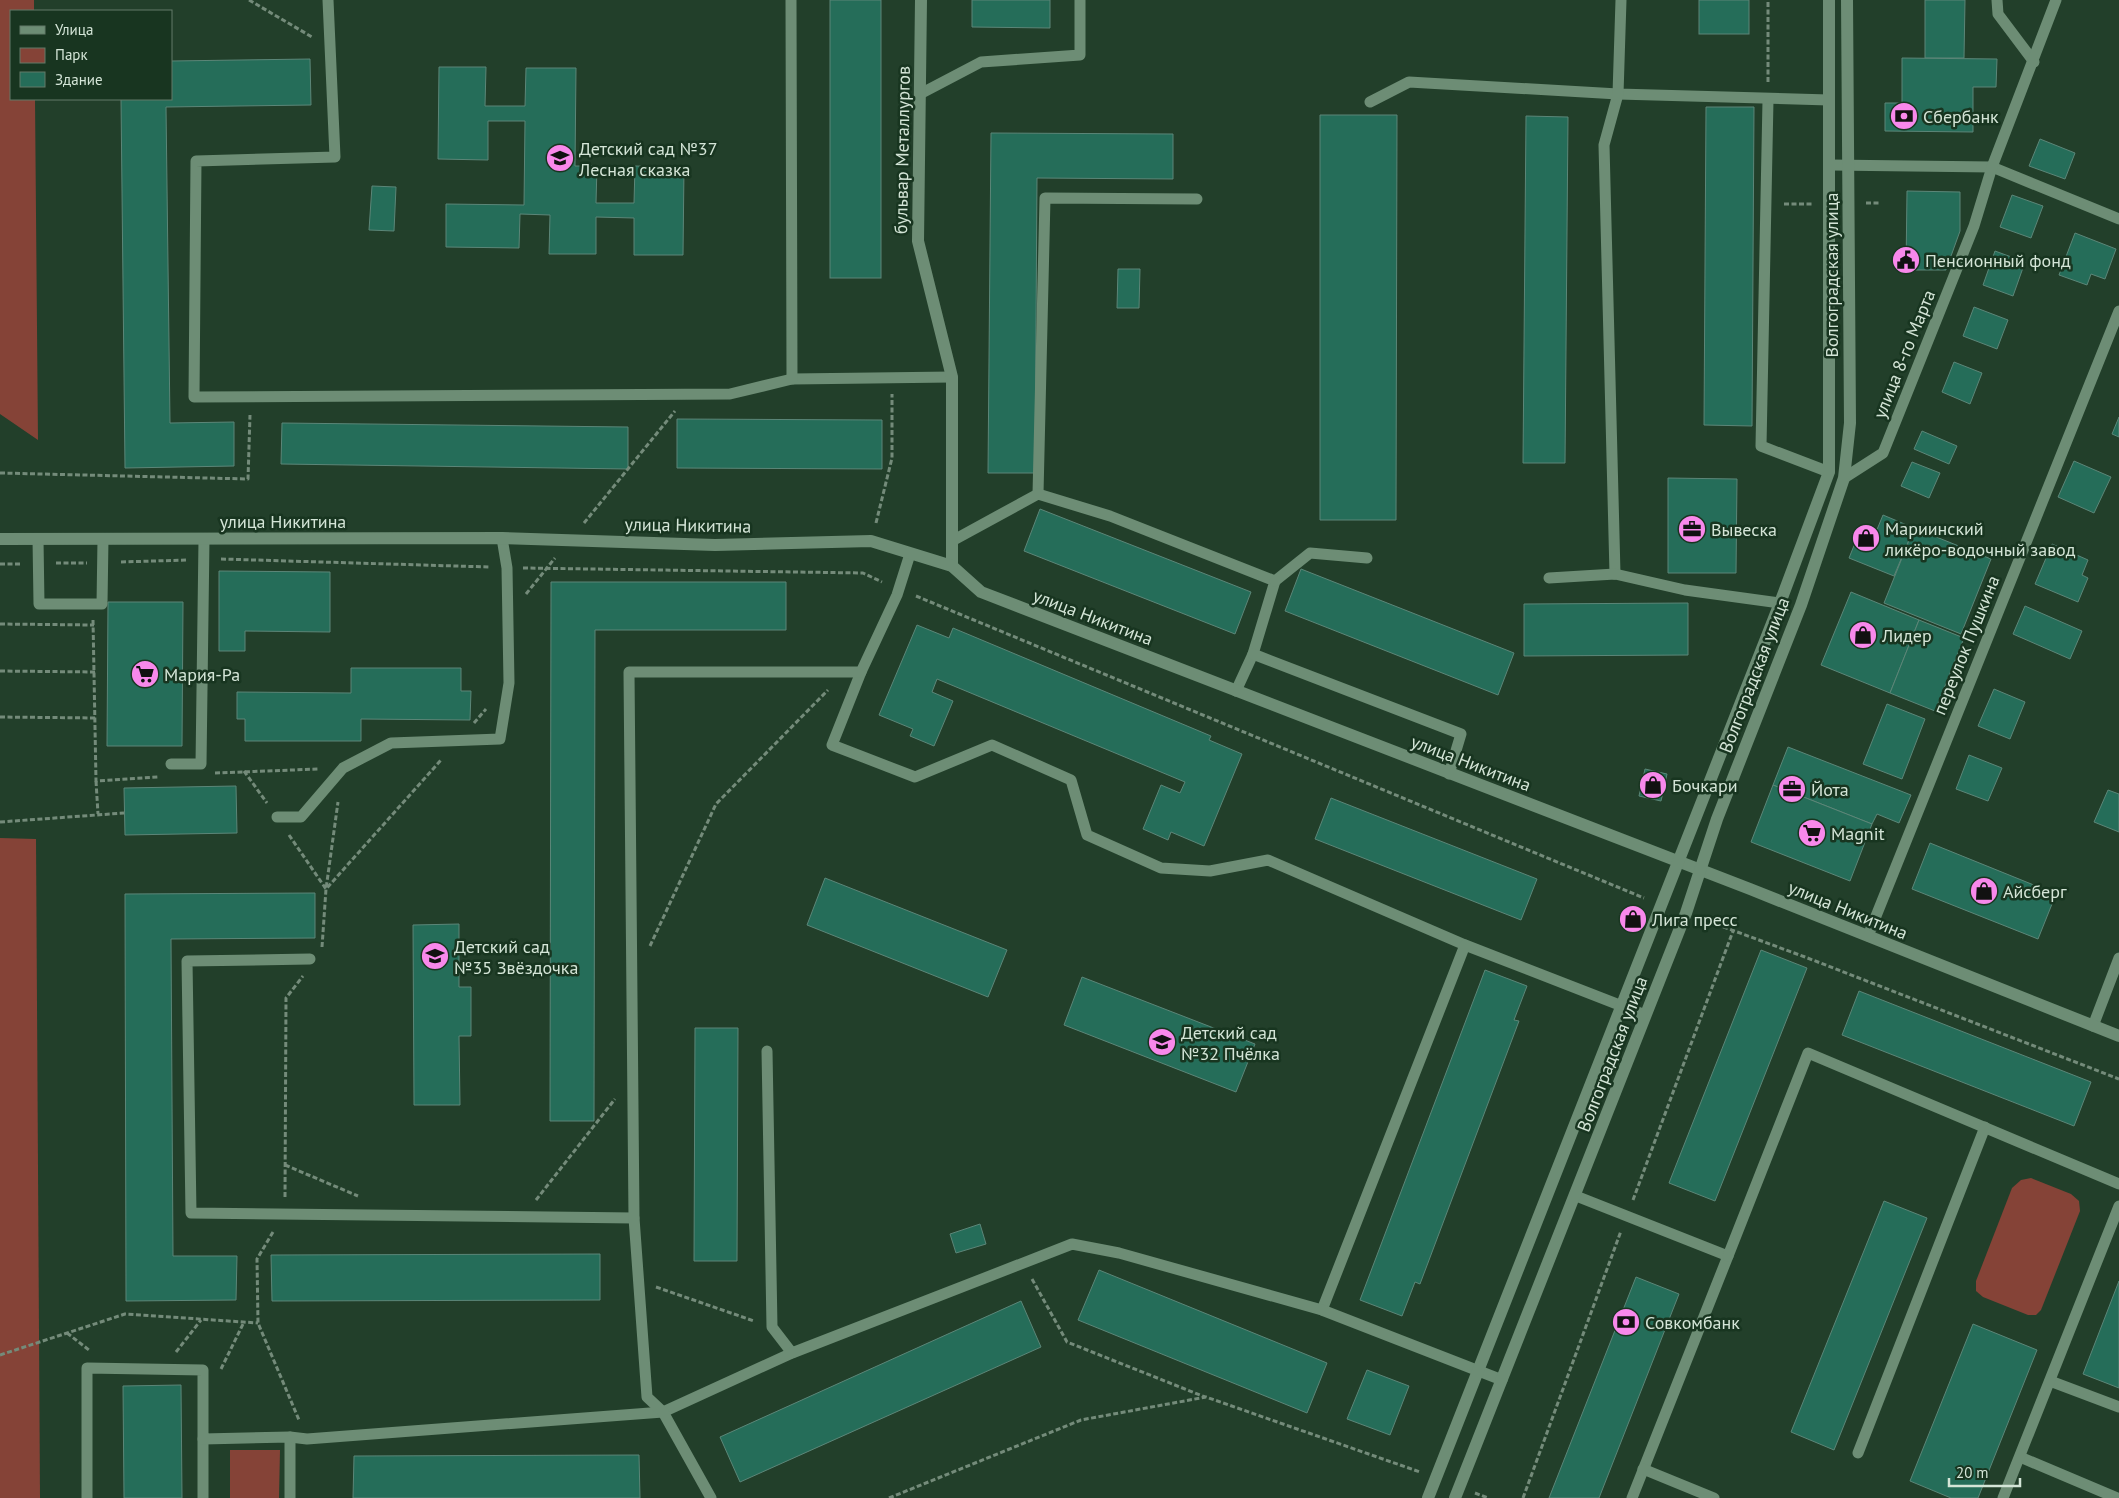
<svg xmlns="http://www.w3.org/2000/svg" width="2119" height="1498" font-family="'PT Sans',sans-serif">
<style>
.green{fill:#854337}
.building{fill:#256d59;stroke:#5c8678}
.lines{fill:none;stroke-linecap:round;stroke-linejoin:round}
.path{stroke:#748b7a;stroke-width:3;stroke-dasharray:5 2.5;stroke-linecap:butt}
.service{stroke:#6d8d75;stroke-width:11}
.minor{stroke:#6d8d75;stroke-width:12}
.tertiary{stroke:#6d8d75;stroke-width:12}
.secondary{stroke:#6d8d75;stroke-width:12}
.labels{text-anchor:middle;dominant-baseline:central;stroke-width:5;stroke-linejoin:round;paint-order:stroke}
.poi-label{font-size:18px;fill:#d4e5d7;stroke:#183520;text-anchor:start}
.street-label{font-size:18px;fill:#d4e5d7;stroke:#183520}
</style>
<rect width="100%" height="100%" fill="#223f2a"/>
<!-- green -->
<g class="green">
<polygon points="0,0 34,0 34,11 11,11 11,99 35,99 38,440 0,414"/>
<polygon points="0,838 36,839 40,1498 0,1498"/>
<polygon points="2031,1178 2071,1194 2079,1201 2080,1211 2041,1310 2036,1315 2028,1315 1983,1297 1976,1291 1976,1281 2012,1188 2021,1180"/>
<polygon points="230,1450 280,1450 279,1498 230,1498"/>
</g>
<!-- building -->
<g class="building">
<rect x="830" y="0" width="51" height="278"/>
<polygon points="972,0 1050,0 1050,28 972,27"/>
<rect x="1699" y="0" width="50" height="34"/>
<polygon points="1925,0 1965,0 1964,58 1925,58"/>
<polygon points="1902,58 1997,59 1996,87 1973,87 1973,132 1885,131 1885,103 1902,103"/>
<polygon points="310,59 311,105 166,107 170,423 234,422 234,466 125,468 121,99 171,99 171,61"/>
<polygon points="439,67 486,67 485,106 525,106 526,68 576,68 575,166 597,166 596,203 634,203 635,166 684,167 683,255 634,255 634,218 596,217 596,254 549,254 550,215 520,214 519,248 446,247 446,204 524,205 525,121 488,121 488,160 438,159"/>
<polygon points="1706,107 1754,107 1752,426 1704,425"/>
<polygon points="1320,115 1397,115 1396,520 1320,520"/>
<polygon points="1526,116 1568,117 1565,463 1523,463"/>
<polygon points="991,133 1173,134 1173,179 1037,178 1035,473 988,473"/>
<polygon points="2040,139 2075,153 2065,179 2029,166"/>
<polygon points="372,186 396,187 394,231 369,230"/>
<polygon points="1907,191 1960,192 1960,231 1946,270 1906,270"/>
<polygon points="2012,195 2043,206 2031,238 2000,227"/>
<polygon points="2075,233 2116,249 2105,279 2091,274 2087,285 2059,275"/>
<polygon points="1995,251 2025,262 2013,296 1983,285"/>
<polygon points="1118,269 1140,269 1139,308 1117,308"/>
<polygon points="1974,307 2008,320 1997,349 1963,336"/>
<polygon points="1954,362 1982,373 1970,404 1942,392"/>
<polygon points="2119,417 2119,437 2112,434"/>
<polygon points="677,419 882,420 882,469 677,468"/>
<polygon points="282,423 628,427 628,469 281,464"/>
<polygon points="1922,431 1957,446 1949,464 1914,449"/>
<polygon points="2074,461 2111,477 2094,513 2058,497"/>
<polygon points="1912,462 1940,473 1929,498 1901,486"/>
<polygon points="1668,478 1737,479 1736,573 1668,573"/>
<polygon points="1040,509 1251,592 1235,634 1024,551"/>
<polygon points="1883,515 1914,528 1894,576 1849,558 1862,526 1876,532"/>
<polygon points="1914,528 1991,559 1961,634 1884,603"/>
<polygon points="2052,544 2088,560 2082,575 2088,578 2078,602 2035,584"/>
<polygon points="1301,569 1514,653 1498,695 1285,611"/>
<polygon points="219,571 330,572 330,632 245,631 245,651 219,651"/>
<polygon points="551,582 786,582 786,630 595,630 594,1121 550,1121"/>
<polygon points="1851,592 1919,620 1890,693 1821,665"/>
<polygon points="108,602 183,602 182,746 107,746"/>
<polygon points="1688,603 1688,655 1524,656 1524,604"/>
<polygon points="2025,606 2082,631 2070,659 2013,634"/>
<polygon points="1919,620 1964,638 1935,711 1890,693"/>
<polygon points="917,625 949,638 953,628 1211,736 1209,740 1242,754 1204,846 1171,832 1168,840 1143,829 1161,785 1180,793 1185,782 937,679 932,692 953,701 934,746 910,736 913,729 879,715"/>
<polygon points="351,668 461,668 461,691 471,691 470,720 361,719 361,741 245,741 245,719 237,719 237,692 351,693"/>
<polygon points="1994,689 2025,702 2010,739 1978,726"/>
<polygon points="1887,704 1925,719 1902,779 1863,764"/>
<polygon points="1788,747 1911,795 1899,823 1877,814 1872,824 1773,785"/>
<polygon points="1969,755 2002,768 1988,801 1956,789"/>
<polygon points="1645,769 1667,774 1661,801 1639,796"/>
<polygon points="1773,785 1872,824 1850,881 1751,842"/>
<polygon points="236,786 237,833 125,835 124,788"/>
<polygon points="2108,790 2119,794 2119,832 2094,822"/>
<polygon points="1331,798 1537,879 1521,920 1315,839"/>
<polygon points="1930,843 2056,894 2038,939 1912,889"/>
<polygon points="825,878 1007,950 988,997 807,925"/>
<polygon points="315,893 315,938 171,939 173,1256 237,1256 236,1300 126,1301 125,894"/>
<polygon points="1633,913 1637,914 1633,926 1629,925"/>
<polygon points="459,924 459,987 471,987 471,1036 459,1036 460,1105 414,1105 413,925"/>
<polygon points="1761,950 1807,968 1715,1201 1669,1183"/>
<polygon points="1485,970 1527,986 1514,1020 1519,1021 1420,1284 1415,1282 1402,1316 1360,1300"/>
<polygon points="1082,977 1255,1044 1236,1092 1064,1025"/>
<polygon points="1859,991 2091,1082 2074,1126 1842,1035"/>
<polygon points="695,1028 738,1028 737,1261 694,1261"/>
<polygon points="1884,1201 1927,1218 1834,1450 1791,1432"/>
<polygon points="980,1224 986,1244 956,1253 950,1234"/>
<polygon points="600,1254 600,1300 272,1301 271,1255"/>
<polygon points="1099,1270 1327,1363 1307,1413 1078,1320"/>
<polygon points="1636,1277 1679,1294 1599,1498 1549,1498"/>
<polygon points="2119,1281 2119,1388 2083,1374"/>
<polygon points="1021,1301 1041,1347 740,1482 720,1437"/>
<polygon points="1973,1324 2037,1350 1978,1498 1951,1498 1910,1481"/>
<polygon points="1367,1370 1409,1386 1390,1435 1347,1419"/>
<polygon points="181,1385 182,1498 124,1498 123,1386"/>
<polygon points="639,1455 640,1498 353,1498 354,1456"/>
</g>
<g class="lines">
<!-- path -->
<g class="path">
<polyline points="249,0 312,37"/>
<polyline points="1768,82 1768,0"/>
<polyline points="1866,203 1881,203"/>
<polyline points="1784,204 1813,204"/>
<polyline points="0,473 248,479 250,415"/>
<polyline points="584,523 675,411"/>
<polyline points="876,523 892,458 892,394"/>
<polyline points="221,559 489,567"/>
<polyline points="121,562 187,560"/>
<polyline points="56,563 87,563"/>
<polyline points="0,564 22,564"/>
<polyline points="523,568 863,573 882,582"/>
<polyline points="526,594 555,558"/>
<polyline points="916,596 1644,898"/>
<polyline points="93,620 96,781 158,777"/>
<polyline points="0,624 94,625"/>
<polyline points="0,671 95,672"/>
<polyline points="0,717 96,718"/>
<polyline points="474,723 486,709"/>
<polyline points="244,771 267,803"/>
<polyline points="215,773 318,769"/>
<polyline points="96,781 98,814"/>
<polyline points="0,822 124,813"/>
<polyline points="289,835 326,889 441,760"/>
<polyline points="1702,919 1805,957 2119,1079"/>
<polyline points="650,946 716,804 828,690"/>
<polyline points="322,947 326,889 338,802"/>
<polyline points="285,1165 358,1196"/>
<polyline points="285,1197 286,998 303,976"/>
<polyline points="536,1200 615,1099"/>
<polyline points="1633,1200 1733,931"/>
<polyline points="273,1232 257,1259 258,1323 299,1420"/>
<polyline points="1032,1279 1067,1342 1205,1397"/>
<polyline points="656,1287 754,1321"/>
<polyline points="67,1333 89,1350"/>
<polyline points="176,1352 201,1320"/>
<polyline points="0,1355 125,1314 258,1323"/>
<polyline points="221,1369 244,1322"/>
<polyline points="1475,1493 1488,1498"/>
<polyline points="889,1498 1081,1420 1206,1397 1420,1472"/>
<polyline points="1523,1498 1621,1231"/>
</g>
<!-- service -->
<g class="service">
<polyline points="328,0 335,157 196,161 194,397 730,394 792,379 952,377"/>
<polyline points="791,0 792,379"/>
<polyline points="1997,0 1998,14 2034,62"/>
<polyline points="920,94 981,62 1080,55 1080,0"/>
<polyline points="1768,100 1761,446 1829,472"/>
<polyline points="1370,102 1409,82 1618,94 1829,100"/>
<polyline points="1830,165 1992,167 2119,219"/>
<polyline points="1844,478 1883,453 1974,226 1992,167 2056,0"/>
<polyline points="1038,494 1045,198 1197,199"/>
<polyline points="38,539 39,604 102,604 103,539"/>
<polyline points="952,541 1038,494 1110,516 1275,581 1253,654 1236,691"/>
<polyline points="1615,574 1604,145 1618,94 1621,0"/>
<polyline points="1549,578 1615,574 1685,590 1780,603"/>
<polyline points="1275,581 1310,553 1367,558"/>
<polyline points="1253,654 1461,734 1449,774"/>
<polyline points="861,672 832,745 915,777 992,745 1071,780 1087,835 1161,868 1210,871 1268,860 1465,945"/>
<polyline points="171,764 201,764 204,539"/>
<polyline points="277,817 301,817 343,768 391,743 500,739 509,683 507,568 502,538"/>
<polyline points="1868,936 2119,311"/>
<polyline points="310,959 187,961 191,1213 634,1218"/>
<polyline points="2093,1026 2119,958"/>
<polyline points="767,1051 772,1327 792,1353"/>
<polyline points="1576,1196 1728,1256 1632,1498"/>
<polyline points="1728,1256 1808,1053 2119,1184"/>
<polyline points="1322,1310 1465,945 1645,1015"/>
<polyline points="2050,1381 2119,1407"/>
<polyline points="290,1437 290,1498"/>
<polyline points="203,1439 203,1498"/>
<polyline points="1858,1453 1985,1127"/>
<polyline points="2020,1457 2117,1498"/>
<polyline points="1643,1469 1714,1498"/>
<polyline points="87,1498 87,1368 203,1370 203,1439 290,1437 307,1439 663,1412 792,1353 1072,1244 1119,1253 1322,1310 1502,1380"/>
<polyline points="711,1498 663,1412 647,1397 634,1218 629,672 861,672 897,595 910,554"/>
<polyline points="2003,1498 2119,1206"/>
</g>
<!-- minor -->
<polyline class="minor" points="921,0 918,241 952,377 952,566"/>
<!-- tertiary -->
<polyline class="tertiary" points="0,539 502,538 715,545 871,541 952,566 981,592 1750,889 2119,1036"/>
<!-- secondary -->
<g class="secondary">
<polyline points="1428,1498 1780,603 1829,472 1829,0"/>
<polyline points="1455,1498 1686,913 1717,819 1801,605 1844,478 1850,423 1847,0"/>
</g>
</g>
<!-- icons -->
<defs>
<symbol id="bank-disc" viewBox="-11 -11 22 22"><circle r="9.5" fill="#f888eb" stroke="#183520"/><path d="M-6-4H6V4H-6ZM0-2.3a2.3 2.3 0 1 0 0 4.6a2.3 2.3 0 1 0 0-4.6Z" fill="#111"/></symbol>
<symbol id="school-disc" viewBox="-11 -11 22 22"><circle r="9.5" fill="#f888eb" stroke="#183520"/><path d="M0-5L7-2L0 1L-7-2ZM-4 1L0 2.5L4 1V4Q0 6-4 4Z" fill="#111"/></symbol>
<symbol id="civic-disc" viewBox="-11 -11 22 22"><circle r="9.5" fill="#f888eb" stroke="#183520"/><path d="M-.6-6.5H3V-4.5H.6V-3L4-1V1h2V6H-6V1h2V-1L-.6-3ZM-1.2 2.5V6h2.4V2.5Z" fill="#111"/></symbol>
<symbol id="office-disc" viewBox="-11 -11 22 22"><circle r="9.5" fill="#f888eb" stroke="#183520"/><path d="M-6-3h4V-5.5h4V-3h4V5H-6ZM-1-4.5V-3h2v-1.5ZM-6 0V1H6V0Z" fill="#111"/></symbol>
<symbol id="shop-disc" viewBox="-11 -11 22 22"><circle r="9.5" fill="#f888eb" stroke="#183520"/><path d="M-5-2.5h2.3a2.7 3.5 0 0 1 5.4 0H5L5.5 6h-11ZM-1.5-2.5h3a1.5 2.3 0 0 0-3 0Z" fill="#111"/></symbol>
<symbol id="supermarket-disc" viewBox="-11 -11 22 22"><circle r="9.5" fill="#f888eb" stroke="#183520"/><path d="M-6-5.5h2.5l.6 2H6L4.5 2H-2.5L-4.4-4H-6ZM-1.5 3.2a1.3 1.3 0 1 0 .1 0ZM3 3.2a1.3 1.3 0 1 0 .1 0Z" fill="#111"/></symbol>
</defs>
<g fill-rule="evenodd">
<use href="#bank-disc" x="1888" y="100" width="32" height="32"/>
<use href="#school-disc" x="544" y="142" width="32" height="32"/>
<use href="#civic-disc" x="1890" y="244" width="32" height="32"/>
<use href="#office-disc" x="1676" y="513" width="32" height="32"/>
<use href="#shop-disc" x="1850" y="522" width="32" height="32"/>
<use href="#shop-disc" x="1847" y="619" width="32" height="32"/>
<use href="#supermarket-disc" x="129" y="658" width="32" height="32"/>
<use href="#shop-disc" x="1637" y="769" width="32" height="32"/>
<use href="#office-disc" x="1776" y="773" width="32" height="32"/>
<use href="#supermarket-disc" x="1796" y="817" width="32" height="32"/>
<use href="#shop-disc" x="1968" y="875" width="32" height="32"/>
<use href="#shop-disc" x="1617" y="903" width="32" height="32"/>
<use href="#school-disc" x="419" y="940" width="32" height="32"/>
<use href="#school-disc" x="1146" y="1026" width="32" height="32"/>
<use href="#bank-disc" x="1610" y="1306" width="32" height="32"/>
</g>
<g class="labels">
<!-- poi labels -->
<g class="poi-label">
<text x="1923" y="116">Сбербанк</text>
<text x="579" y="148">Детский сад №37<tspan x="579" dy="21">Лесная сказка</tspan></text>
<text x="1925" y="260">Пенсионный фонд</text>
<text x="1885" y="528">Мариинский<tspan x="1885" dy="21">ликёро-водочный завод</tspan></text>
<text x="1711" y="529">Вывеска</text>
<text x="1882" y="635">Лидер</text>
<text x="164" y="674">Мария-Ра</text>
<text x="1672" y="785">Бочкари</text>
<text x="1811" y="789">Йота</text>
<text x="1831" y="833">Magnit</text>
<text x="2003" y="891">Айсберг</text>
<text x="1652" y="919">Лига пресс</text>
<text x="454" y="946">Детский сад<tspan x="454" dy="21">№35 Звёздочка</tspan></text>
<text x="1181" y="1032">Детский сад<tspan x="1181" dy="21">№32 Пчёлка</tspan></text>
<text x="1645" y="1322">Совкомбанк</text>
</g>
<!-- street labels -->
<g class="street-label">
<text transform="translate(902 150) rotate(-89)">бульвар Металлургов</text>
<text transform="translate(1831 275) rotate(-90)">Волгоградская улица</text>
<text transform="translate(1904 354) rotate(-68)">улица 8-го Марта</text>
<text x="283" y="521">улица Никитина</text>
<text transform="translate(688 525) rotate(1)">улица Никитина</text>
<text transform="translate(1093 617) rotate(21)">улица Никитина</text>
<text transform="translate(1966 645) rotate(-68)">переулок Пушкина</text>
<text transform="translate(1754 675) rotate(-69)">Волгоградская улица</text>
<text transform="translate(1471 763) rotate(21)">улица Никитина</text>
<text transform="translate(1848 910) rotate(22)">улица Никитина</text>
<text transform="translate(1612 1054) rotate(-69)">Волгоградская улица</text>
</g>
</g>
<!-- legend -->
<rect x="10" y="10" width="162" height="90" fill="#183520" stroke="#637b69"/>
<rect x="20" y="26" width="25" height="8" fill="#6d8d75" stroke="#637b69"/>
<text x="55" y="35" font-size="15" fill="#d4e5d7">Улица</text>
<rect x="20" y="48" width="25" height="15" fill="#854337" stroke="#637b69"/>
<text x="55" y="60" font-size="15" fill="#d4e5d7">Парк</text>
<rect x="20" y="72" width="25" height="15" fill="#256d59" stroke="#637b69"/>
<text x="55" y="85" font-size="15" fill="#d4e5d7">Здание</text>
<!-- scale -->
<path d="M1949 1478v8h71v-8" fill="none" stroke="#d4e5d7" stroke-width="2.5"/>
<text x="1956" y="1478" font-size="15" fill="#d4e5d7" stroke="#183520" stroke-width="4" paint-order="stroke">20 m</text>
</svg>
